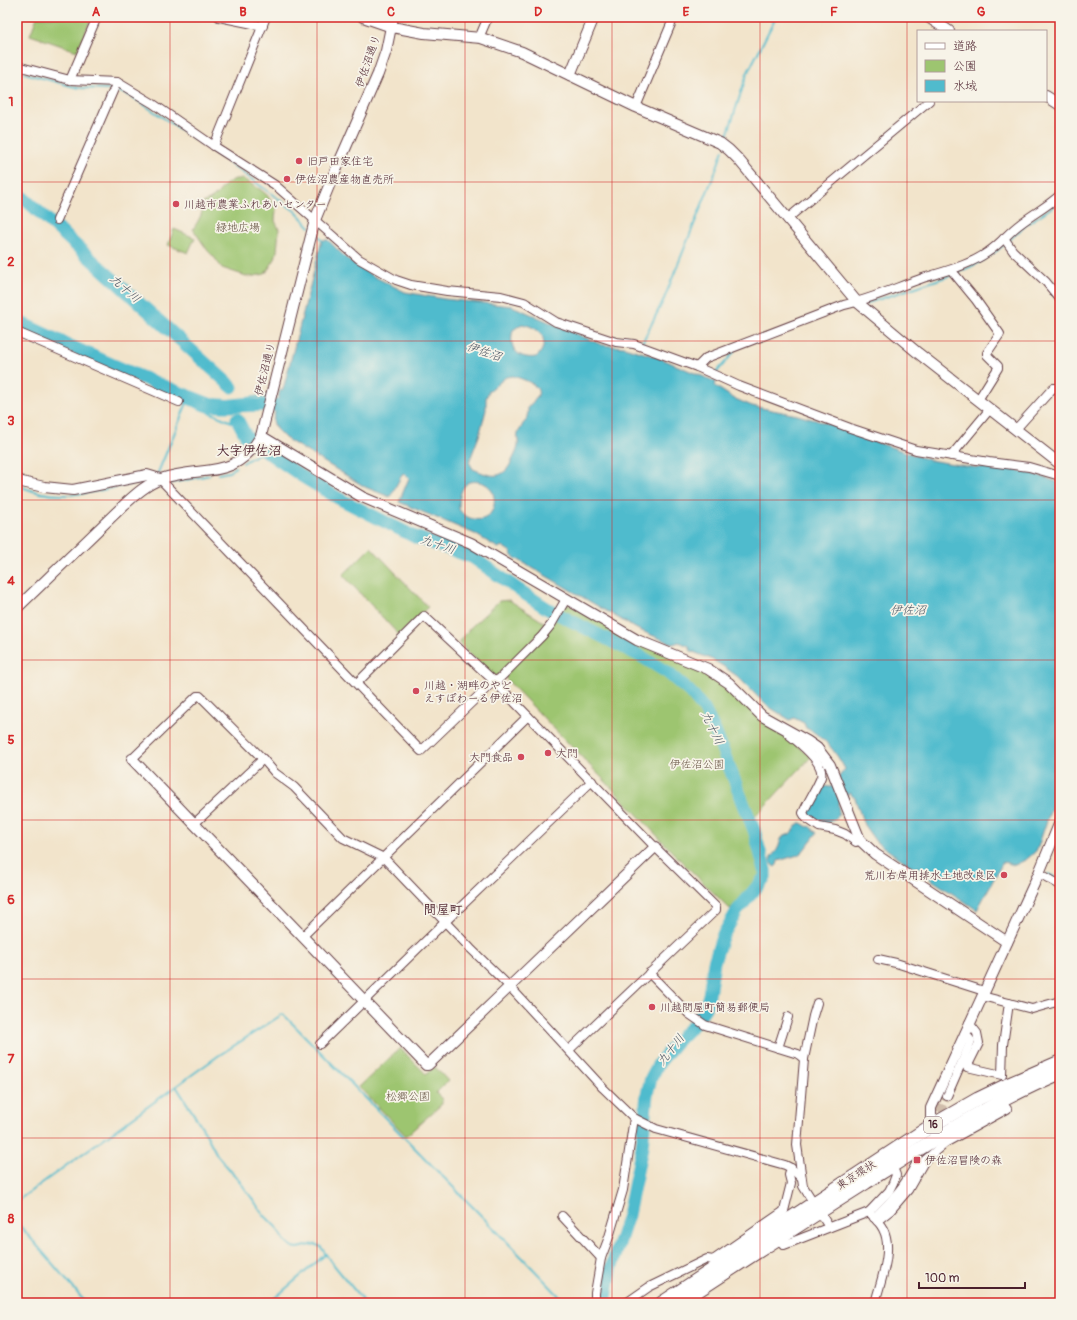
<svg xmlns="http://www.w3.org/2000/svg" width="1077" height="1320" font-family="Pangolin,'Klee One',sans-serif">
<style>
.green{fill:#9dc570;stroke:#74724e}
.water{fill:#50bbcd;stroke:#4d6d7c;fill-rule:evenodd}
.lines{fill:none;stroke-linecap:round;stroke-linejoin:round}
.stream{stroke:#50bbcd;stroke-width:2}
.river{stroke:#50bbcd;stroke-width:13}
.minor-tunnel{stroke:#d0bdab;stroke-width:8;stroke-dasharray:8 4;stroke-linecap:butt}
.minor-casing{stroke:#633d43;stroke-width:10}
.tertiary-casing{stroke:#633d43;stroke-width:12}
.trunk-casing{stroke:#633d43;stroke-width:15}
.minor{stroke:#fff;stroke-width:8}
.tertiary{stroke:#fff;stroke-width:10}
.trunk{stroke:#fff;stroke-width:13}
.grid{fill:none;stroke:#d62828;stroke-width:1;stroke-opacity:0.55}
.poi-dot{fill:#d1495b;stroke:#f7f3e8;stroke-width:1.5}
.labels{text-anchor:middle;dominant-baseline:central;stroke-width:3.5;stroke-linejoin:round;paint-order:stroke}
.shield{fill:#f7f3e8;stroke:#7e5f64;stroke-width:1}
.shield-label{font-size:10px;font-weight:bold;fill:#4a1f2b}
.street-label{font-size:11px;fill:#4a1f2b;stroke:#f7f3e8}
.poi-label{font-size:11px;fill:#4a1f2b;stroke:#f7f3e8;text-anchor:start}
.park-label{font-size:11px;fill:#635140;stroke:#f7f3e8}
.water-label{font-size:12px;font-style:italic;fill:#4c5664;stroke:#f7f3e8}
.quarter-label{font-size:13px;font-weight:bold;fill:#4a1f2b;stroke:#f7f3e8}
.neatline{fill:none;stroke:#d62828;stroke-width:1.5}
.grid-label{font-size:13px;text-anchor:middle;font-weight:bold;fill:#d62828}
</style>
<rect width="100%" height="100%" fill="#f7f3e8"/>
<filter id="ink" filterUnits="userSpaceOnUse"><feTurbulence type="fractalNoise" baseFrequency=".025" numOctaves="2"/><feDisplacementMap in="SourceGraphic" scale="8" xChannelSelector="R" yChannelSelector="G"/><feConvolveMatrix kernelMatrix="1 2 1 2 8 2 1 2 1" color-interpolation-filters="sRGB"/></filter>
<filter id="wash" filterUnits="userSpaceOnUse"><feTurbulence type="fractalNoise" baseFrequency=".012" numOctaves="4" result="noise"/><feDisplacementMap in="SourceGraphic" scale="16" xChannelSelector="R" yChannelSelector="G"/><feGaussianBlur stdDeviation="0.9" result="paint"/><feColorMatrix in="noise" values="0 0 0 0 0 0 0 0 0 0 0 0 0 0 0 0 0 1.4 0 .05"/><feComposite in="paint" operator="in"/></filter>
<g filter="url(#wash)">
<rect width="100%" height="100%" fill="#f2e4cb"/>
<!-- green -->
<g class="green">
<polygon points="37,17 92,17 77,51 30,35"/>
<path d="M235,179H243L261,190L267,195L276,209L275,221L279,229L277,251L275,259L265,274L249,277L222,268L214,257L208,251L193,229C199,220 203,213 204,202C219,198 221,184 235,179Z"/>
<polygon points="174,229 195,238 188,253 168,245"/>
<polygon points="371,547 428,607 399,635 343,575"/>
<polygon points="509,600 548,625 497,676 491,675 459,643 470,628 499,601"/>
<path d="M567,604L714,676L811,757L749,823C755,841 766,864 758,883L730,909L676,856L633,810L506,679L505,676Z"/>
<polygon points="400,1048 426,1074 435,1067 448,1081 436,1093 442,1099 442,1104 406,1136 359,1087"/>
</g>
<!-- water -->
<g class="water">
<path d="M322,240H328L349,261L373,276L405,292L444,299L512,306L602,345L624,347L657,357L716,382L715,386L733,398L752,406L797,415L830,424L867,439L929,460L972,467L1010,469L1034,474L1060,483V782L1037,850L1027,859L1015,865L1003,862L977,910L929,878L928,874L919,867L914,868L876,842L864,825L855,798L849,793L838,803L839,814L836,819L824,824H822L809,816L808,811L821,786L831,787L845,769C836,752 824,736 806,728L804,723L794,718L790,720L766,705L737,676L723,666L711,659L691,651L689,646L679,642L673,644L637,629L512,556L511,552L502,546L498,548L475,534L399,502L409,478L403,473L390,497L365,487L285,438L276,429L273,421L280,390H283ZM522,324C527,325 533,327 537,330C547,337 545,350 536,357C517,360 508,347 513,330ZM513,376C522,379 544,385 537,397C535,401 530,404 528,407V412L526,421C523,423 523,424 521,428C515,437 519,437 518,446C517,452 513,458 511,463C501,482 488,475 473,469L469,462L479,436L486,410V398L489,391L506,377ZM469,482C504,476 500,525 474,519C467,518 462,514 459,509C459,499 460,487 469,482Z"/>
<path d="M799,823H801L808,827L809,826L817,833L803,851L798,855L778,861L777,865L775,867C764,860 775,855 778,848C780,845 780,838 784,836C786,835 788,835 790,834Z"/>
</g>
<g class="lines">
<!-- stream -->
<g class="stream">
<polyline points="17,71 78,88 111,89"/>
<polyline points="115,90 131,96 214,152 295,211 310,227"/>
<polyline points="725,142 747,74 776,17"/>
<polyline points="316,233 323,242"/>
<polyline points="1008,241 1027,224 1060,202"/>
<path d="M956,273C975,266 990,257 1005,244"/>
<polyline points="865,304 952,275"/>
<polyline points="17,315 115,361 211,399 228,400 268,396"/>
<polyline points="641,345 664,299 716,170 723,150"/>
<polyline points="716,373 734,352"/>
<polyline points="181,400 234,423 246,436"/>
<polyline points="243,463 264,450"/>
<polyline points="218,474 229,472 236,467"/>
<polyline points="157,475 189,398"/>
<polyline points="172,483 210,475"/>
<path d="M22,487C61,504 98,490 138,483L143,484"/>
<polyline points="154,487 159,486"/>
<polyline points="1048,874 1060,880"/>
<polyline points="176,1086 205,1132 217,1155 238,1179 264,1215 276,1227 285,1241 293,1247 298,1248 315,1244 321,1247 329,1259 365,1303"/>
<polyline points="17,1201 218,1056 283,1014 513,1248 566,1303"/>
<polyline points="17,1222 86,1303"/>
<polyline points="269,1303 326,1254"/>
</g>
<!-- river -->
<g class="river">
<polyline points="17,192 232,387"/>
<path d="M17,323L205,405C234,408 262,403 291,406"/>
<polyline points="237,419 246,436 264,450 303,477 338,498 415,537 472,557 519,590 548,609 644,658 668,673 690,692 704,709 715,731 754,830 765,870 765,877 737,911 722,937 714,962 709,995 705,1008 694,1024 677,1041 659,1063 651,1078 647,1094 642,1147 628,1215 611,1269 605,1303"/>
</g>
</g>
</g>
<g filter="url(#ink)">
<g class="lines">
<!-- minor-tunnel -->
<g class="minor-tunnel">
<polyline points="935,1123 947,1096"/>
<polyline points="916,1164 925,1146"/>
</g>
<defs>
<g id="minor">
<polyline points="219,17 263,26"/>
<polyline points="479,38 488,17"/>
<polyline points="17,66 70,80 117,82 152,103 214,146 275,185 359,259 396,280 411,285 447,291 501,296 524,302 556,322 616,342 634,344 697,367 739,386 850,428 916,450 989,462 1029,467 1060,476"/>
<polyline points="70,80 97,17"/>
<polyline points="636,107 674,17"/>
<polyline points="214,146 266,17"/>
<polyline points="787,219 929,101"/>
<polyline points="57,220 117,82"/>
<polyline points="1004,238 1013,251 1046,282 1060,299"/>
<polyline points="952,271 976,300 1000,334 987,353 987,355 998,366 998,368 978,400"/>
<polyline points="17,332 179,402"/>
<path d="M697,367L706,358L844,305C872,299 897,287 923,278C945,271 968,266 988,252C1000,244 1009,232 1020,224C1033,214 1048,206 1060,195"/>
<polyline points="1016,429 1053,388 1056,388 1060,392"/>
<polyline points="951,456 990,409"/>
<polyline points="160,479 421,751 494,681 499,679 542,636 551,625 566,599"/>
<polyline points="357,683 424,616 494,681 655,847 716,907 716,910 569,1050"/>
<path d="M788,734C798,742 825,762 821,777C817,788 808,801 803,813L806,818L819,827L835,830L845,834L856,842L860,840"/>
<polyline points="132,759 197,696 200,696 263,759 275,773 294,787 343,838 384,858 471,949 510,987 603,1088 634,1118 656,1129 785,1165 791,1168 801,1178"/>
<polyline points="195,823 263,759"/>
<polyline points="1039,873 1060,885"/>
<polyline points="302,937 528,716"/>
<polyline points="878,959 896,963 984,991"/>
<polyline points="649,973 689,1014 705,1025 798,1054 804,1059 797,1145 803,1186 829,1227"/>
<polyline points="982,996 1032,1009 1060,1001"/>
<polyline points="969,1023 977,1033 979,1043 967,1067 1002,1075 1003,1045 1009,1003"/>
<polyline points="320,1044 446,921 592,781"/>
<polyline points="778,1048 788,1017"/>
<polyline points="804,1059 813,1016 817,1003"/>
<polyline points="947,1096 971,1041 965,1033"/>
<path d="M869,1212C874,1217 880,1223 883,1229C894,1249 880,1283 875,1303"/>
<polyline points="562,1216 601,1258"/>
<path d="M874,1218C893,1199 904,1187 916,1164"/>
<polyline points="877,1221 891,1210 908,1190 925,1160 945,1143 1007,1109 1001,1101"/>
<polyline points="777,1238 784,1245 869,1212 889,1191 893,1183 896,1175 892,1165"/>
<polyline points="595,1303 595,1293 601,1258 609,1237 623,1190 634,1118"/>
<polyline points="626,1303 649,1287 707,1259 713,1260 784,1211 791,1183 789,1175 791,1168"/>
</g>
<g id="tertiary">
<polyline points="363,17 392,27 424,33 481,38 522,52 636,107 720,143 729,150 738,159 857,302 918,353 1060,464"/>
<polyline points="928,17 949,31"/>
<polyline points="570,75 594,17"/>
<polyline points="1046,96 1060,105"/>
<polyline points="261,436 362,497 471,543 637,640 708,669 729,683 762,716 807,741 817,748 830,765 860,840 875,854 1007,942"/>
<polyline points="17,479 22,482 44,487 73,490 147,475 160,479"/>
<path d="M17,608L125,504C136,494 147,484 161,479C202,464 233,483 261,436L315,220L331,181L378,74L386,51L393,17"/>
<polyline points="132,759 426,1065 428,1065 655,847"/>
<polyline points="934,1132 931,1126 931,1108 1039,873 1060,822"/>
</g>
<g id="trunk">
<polyline points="662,1303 931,1126 978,1099 1007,1085 1060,1062"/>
<path d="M679,1303C741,1262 802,1223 865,1183C928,1143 991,1102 1060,1073"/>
</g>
</defs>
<!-- minor casing -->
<use href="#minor" class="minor-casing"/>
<!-- tertiary casing -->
<use href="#tertiary" class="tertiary-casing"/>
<!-- trunk casing -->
<use href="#trunk" class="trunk-casing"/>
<!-- minor -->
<use href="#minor" class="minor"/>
<!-- tertiary -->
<use href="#tertiary" class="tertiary"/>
<!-- trunk -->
<use href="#trunk" class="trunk"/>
</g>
</g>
<!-- grid -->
<path class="grid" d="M170,17V1303M317,17V1303M465,17V1303M612,17V1303M760,17V1303M907,17V1303M17,182H1060M17,341H1060M17,500H1060M17,660H1060M17,820H1060M17,979H1060M17,1138H1060"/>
<!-- markers -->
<g class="poi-dot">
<circle cx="299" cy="161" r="4"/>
<circle cx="287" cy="179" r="4"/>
<circle cx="176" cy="204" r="4"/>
<circle cx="416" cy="691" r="4"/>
<circle cx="548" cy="753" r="4"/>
<circle cx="521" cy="757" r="4"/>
<circle cx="1004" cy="875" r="4"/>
<circle cx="652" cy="1007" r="4"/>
<rect x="913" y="1156" width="8" height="8" rx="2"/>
</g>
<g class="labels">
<!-- shield labels -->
<rect class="shield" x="924" y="1117" width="18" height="16" rx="3"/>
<g class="shield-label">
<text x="933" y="1125">16</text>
</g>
<!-- street labels -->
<g class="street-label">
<text transform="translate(368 61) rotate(-71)">伊佐沼通り</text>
<text transform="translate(265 369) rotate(-76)">伊佐沼通り</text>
<text transform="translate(856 1175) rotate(-33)">東京環状</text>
</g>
<!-- poi labels -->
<g class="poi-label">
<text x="307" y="161">旧戸田家住宅</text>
<text x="295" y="179">伊佐沼農産物直売所</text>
<text x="184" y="204">川越市農業ふれあいセンター</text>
<text x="424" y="685">川越・湖畔のやど<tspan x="424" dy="13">えすぽわーる伊佐沼</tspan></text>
<text x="556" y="753">大門</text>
<text x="513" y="757" text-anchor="end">大門食品</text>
<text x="996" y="875" text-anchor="end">荒川右岸用排水土地改良区</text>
<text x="660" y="1007">川越問屋町簡易郵便局</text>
<text x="925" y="1160">伊佐沼冒険の森</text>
</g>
<!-- park labels -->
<g class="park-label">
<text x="238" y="227">緑地広場</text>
<text x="697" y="764">伊佐沼公園</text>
<text x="408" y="1096">松郷公園</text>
</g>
<!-- water labels -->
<g class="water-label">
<text transform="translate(125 289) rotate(42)">九十川</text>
<text transform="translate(484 352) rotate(18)">伊佐沼</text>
<text transform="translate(438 545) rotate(19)">九十川</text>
<text x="908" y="610">伊佐沼</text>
<text transform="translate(712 728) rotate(64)">九十川</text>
<text transform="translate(671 1050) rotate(-52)">九十川</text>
</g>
<!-- quarter labels -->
<g class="quarter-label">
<text x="249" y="451">大字伊佐沼</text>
<text x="443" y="910">問屋町</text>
</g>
</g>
<!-- margin -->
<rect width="1077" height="1320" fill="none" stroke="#f7f3e8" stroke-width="44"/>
<!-- legend -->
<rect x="917" y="30" width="130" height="72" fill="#f7f3e8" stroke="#b29e9c"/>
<rect x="925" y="43" width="20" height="6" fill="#ffffff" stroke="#b29e9c"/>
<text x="953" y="50" font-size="12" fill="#4a1f2b">道路</text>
<rect x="925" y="60" width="20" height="12" fill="#9dc570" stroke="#b29e9c"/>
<text x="953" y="70" font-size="12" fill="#4a1f2b">公園</text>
<rect x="925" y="80" width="20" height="12" fill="#50bbcd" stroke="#b29e9c"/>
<text x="953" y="90" font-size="12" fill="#4a1f2b">水域</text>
<!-- scale -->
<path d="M919 1282v6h106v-6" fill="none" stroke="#4a1f2b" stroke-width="2"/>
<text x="925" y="1282" font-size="12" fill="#4a1f2b" stroke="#f7f3e8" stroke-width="3" paint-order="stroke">100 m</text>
<rect x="22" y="22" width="1033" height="1276" class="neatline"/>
<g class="grid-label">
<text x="96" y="16">A</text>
<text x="243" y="16">B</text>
<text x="391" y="16">C</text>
<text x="538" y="16">D</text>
<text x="686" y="16">E</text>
<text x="834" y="16">F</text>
<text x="981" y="16">G</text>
<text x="11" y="106">1</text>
<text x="11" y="266">2</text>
<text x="11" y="425">3</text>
<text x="11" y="585">4</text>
<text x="11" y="744">5</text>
<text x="11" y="904">6</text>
<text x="11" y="1063">7</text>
<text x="11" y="1223">8</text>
</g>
</svg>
